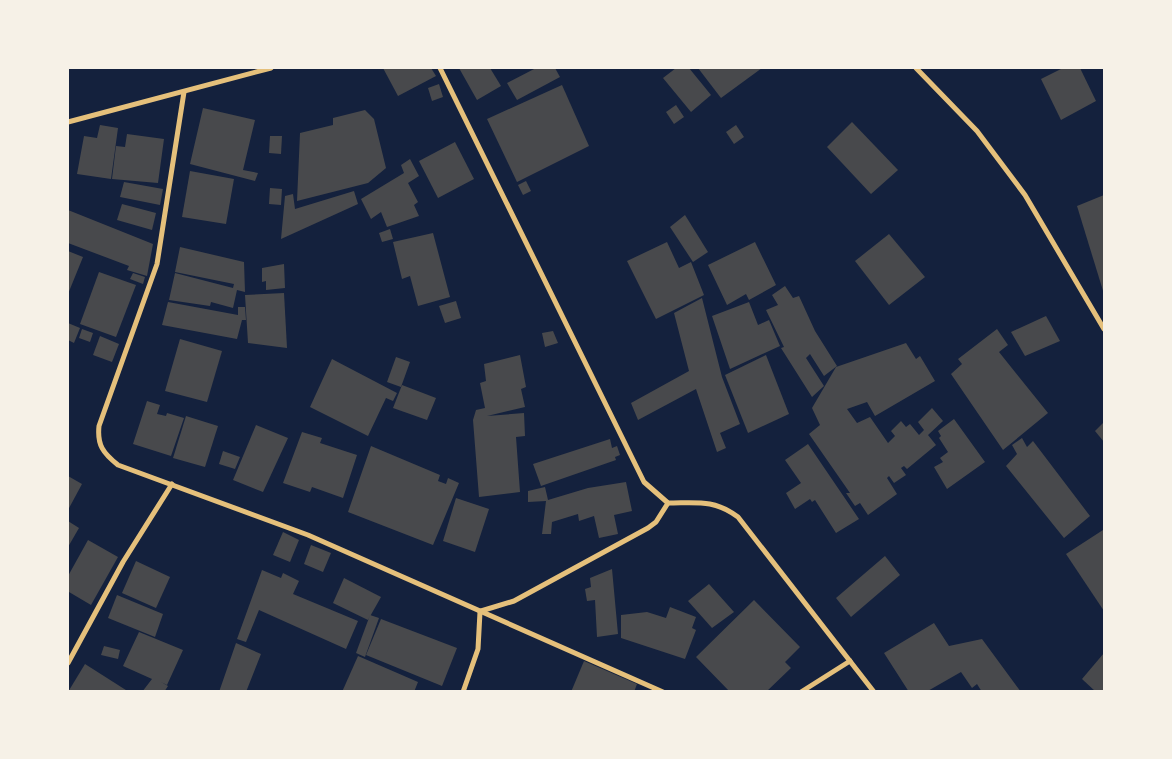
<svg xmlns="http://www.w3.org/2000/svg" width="1172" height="759" font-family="Barlow,sans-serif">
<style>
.building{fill:#48494c}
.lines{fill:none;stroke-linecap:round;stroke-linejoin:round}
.minor{stroke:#e5c07b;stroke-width:5}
</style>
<rect width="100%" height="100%" fill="#14213d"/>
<!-- building -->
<g class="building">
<polygon points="383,68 431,68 436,76 398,96"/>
<polygon points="459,68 490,68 501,86 477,100"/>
<polygon points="536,68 555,68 560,77 517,100 507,83"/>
<polygon points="676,68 689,68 711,95 691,112 663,78"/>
<polygon points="698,68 762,68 721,98"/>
<polygon points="1063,68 1080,68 1096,101 1061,120 1041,79"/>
<polygon points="439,84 443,97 432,101 428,88"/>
<polygon points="562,85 589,146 517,182 487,119"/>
<polygon points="676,105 684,117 674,124 666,112"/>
<polygon points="203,108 255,120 243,170 258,173 255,181 190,164"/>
<polygon points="365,110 374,119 386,168 368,183 297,201 300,133 333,125 333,118"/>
<polygon points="852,122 898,170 871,194 827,147"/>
<polygon points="100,125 118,128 111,179 77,174 84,136 97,138"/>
<polygon points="736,125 744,137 734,144 726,132"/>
<polygon points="127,134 164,139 158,183 112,179 116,146 125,147"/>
<polygon points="270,136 282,136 281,154 269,153"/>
<polygon points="455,142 474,179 438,198 419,161"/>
<polygon points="410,159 419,176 408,183 418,202 414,205 419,216 387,227 381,212 371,219 361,199 404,173 401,165"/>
<polygon points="190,171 234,179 226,224 182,217"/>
<polygon points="526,181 531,191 523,195 518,185"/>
<polygon points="124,182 163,189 160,205 120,197"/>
<polygon points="270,188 282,189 281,205 269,204"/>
<polygon points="354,191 358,204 281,239 285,196 293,194 295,209"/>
<polygon points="1104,195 1104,294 1077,206"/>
<polygon points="122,204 156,213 152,230 117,220"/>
<polygon points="68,210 153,244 147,276 127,270 129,266 68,243"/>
<polygon points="685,215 708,252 693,262 670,227"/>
<polygon points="390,229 393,239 382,242 379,233"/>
<polygon points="433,233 450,297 418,306 410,276 402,279 393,242"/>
<polygon points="889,234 925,277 889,305 855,261"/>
<polygon points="667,242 679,268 691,262 704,295 656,319 627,261"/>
<polygon points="755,242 776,285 749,300 746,294 727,305 708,265"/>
<polygon points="180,247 244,262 245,292 237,290 233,308 211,302 210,306 169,300 175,273 233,288 234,284 175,272"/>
<polygon points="68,251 83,257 68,294"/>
<polygon points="284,264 285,288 266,290 266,281 262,282 262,268"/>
<polygon points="99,272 136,285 116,337 80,324"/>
<polygon points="133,273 145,277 143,284 130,279"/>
<polygon points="785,286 793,298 799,296 815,331 837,366 824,376 810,354 806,358 824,386 812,397 781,348 784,347 766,310 778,305 772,295"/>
<polygon points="284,293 287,348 248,343 245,295"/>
<polygon points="702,298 722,377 740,424 720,433 726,448 717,452 696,389 638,420 631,403 689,371 674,313"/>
<polygon points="456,301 461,318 445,323 439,306"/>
<polygon points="168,302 238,315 238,307 245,307 246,320 242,320 237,339 162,325"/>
<polygon points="749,302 758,325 769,320 780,346 730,369 712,316"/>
<polygon points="1046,316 1060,341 1025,356 1011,332"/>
<polygon points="68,323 80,328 74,343 68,340"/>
<polygon points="82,329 93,333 90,342 79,338"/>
<polygon points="997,329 1008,345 999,352 1048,413 1003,450 951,374 962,364 958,359"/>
<polygon points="553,331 558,343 545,347 542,333"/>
<polygon points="100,336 119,344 112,362 93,355"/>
<polygon points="180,339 222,351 207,402 165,391"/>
<polygon points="906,343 916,359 920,356 935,381 875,416 867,402 847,409 857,423 870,417 888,443 895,436 891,431 901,421 906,427 910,424 919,435 924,430 918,422 932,408 943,421 928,435 936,445 907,469 904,466 901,468 906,475 894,483 889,476 887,478 897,494 868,515 860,503 855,506 846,493 850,493 809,434 820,425 812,408 836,367"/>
<polygon points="520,355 526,387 521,389 525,407 487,416 524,413 525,436 516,437 520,492 479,497 473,420 476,410 485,408 480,383 486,381 484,364"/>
<polygon points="766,355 789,414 748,433 725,375"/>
<polygon points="396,357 410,362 401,387 387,382"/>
<polygon points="332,359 397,393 393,401 386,398 368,436 310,407"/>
<polygon points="402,385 436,398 427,420 393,408"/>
<polygon points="147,401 160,405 157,414 166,416 167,413 184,418 171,456 133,444"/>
<polygon points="186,416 218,426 205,467 173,458"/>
<polygon points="954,419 985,462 947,489 934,467 943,462 940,458 948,452 939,438 941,436 938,431"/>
<polygon points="1104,422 1104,442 1095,431"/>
<polygon points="256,425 288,438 263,492 233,480"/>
<polygon points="302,432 322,438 320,443 357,455 343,498 312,487 310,492 283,483"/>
<polygon points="1022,438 1027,447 1033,441 1090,516 1064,538 1006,466 1017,454 1012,445"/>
<polygon points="610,439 612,448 617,446 620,455 615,457 616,460 541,486 533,464"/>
<polygon points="808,444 859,519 836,533 815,500 812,502 810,499 795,509 786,493 801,483 785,460"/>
<polygon points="371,446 440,475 438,481 446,484 448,478 459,483 433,545 348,512"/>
<polygon points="223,451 240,457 235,469 219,464"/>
<polygon points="68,476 82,484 68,510"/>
<polygon points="626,482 632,511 614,515 618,534 599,538 594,516 579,521 578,514 552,522 551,534 542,534 546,501 528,502 528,491 545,487 548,500 588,488"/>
<polygon points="456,498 489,509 475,552 443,541"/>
<polygon points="68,521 79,528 68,547"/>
<polygon points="1103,530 1104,533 1104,611 1066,554"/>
<polygon points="283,532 299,540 290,562 273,555"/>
<polygon points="88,540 118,557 91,605 69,592 68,595 68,576"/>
<polygon points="311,545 331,553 323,572 304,564"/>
<polygon points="885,556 900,575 851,617 836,598"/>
<polygon points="136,561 170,577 156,608 122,593"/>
<polygon points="612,569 618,634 597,637 595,600 587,601 585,589 591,587 590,578"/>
<polygon points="262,570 281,578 283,573 299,581 293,594 358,621 346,649 259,610 246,642 237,639"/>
<polygon points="344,578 381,597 368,620 333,603"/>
<polygon points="709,584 734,612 712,628 688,601"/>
<polygon points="117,595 163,614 155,637 108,618"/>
<polygon points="754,600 800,647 785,662 791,668 766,692 730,692 696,657"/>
<polygon points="670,607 696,617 692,628 696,630 685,659 621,638 621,615 647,612 666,618"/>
<polygon points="370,615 379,618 365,657 356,653"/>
<polygon points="381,619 457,648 442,686 366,655"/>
<polygon points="934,623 949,646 982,639 1021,692 982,692 977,684 972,688 961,672 926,692 909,692 884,653"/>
<polygon points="139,632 183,650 167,685 161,682 168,686 164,692 142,692 152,679 123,666"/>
<polygon points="236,643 261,654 246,692 231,690 219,692"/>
<polygon points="104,646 120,650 118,659 101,655"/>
<polygon points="1104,653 1104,692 1096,692 1082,679"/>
<polygon points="358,656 418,682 414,692 342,692"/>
<polygon points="584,661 637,684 634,692 571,692"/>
<polygon points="85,664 129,692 68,692"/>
</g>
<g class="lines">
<!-- minor -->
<g class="minor">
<path d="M440,68L644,482L668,503C696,503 714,499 738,517L874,692"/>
<polyline points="916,68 977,131 1025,195 1104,329"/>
<path d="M184,92L157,264L99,426C97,445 103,453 118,465L308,535L663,692"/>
<polyline points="68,122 271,68"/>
<polyline points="481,611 514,601 648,528 656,522 668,503"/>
<polyline points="68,663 123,562 172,484"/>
<polyline points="463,692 478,649 480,612"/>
<polyline points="801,692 850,661"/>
</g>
</g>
<!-- border -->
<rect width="1172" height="759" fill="none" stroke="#f6f1e7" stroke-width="138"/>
</svg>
